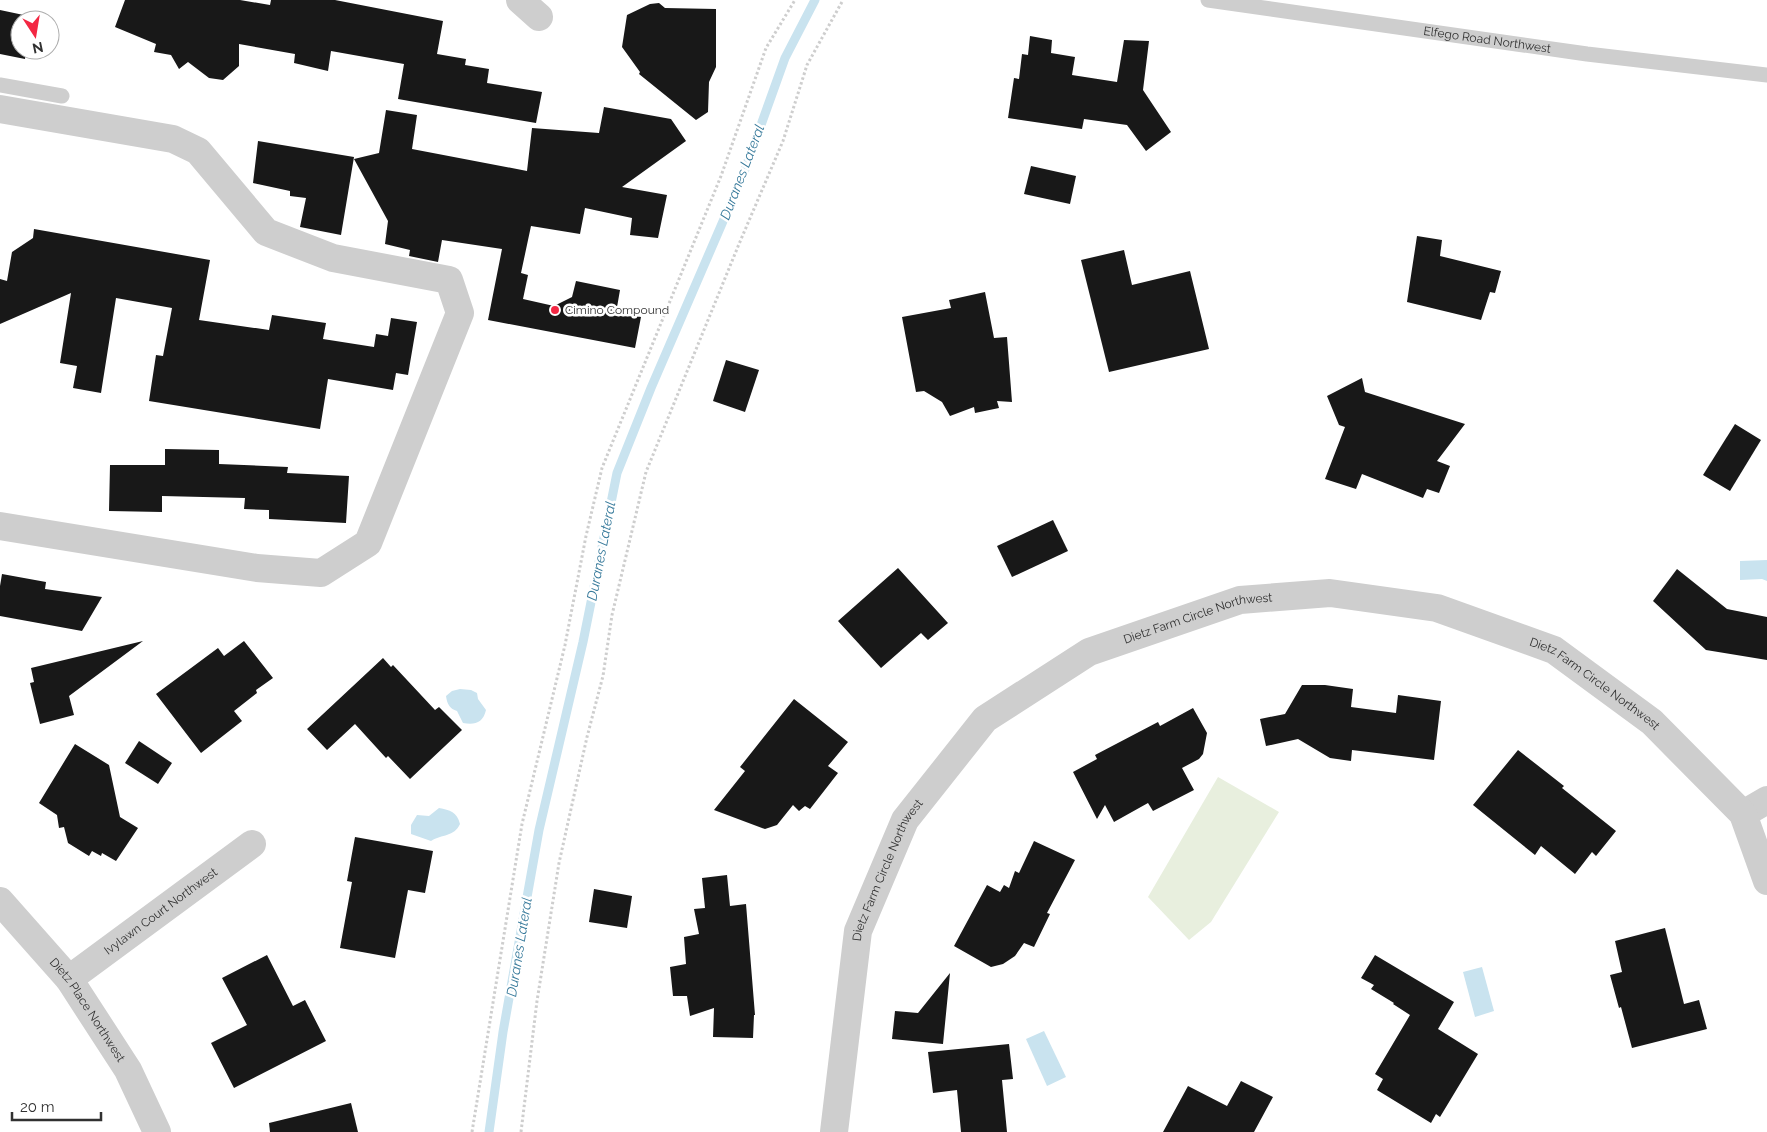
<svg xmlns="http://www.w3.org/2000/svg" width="1767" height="1132" font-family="Raleway,sans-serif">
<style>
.green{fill:#e8efde}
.water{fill:#c9e3ef}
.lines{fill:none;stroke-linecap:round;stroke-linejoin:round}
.stream{stroke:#c9e3ef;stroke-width:9}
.building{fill:#181818}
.path{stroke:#cecece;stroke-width:3;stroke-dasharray:2.5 2.5;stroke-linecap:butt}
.service{stroke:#cecece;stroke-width:15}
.minor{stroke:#cecece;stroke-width:28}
.poi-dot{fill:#f32743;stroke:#fff;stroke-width:2}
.labels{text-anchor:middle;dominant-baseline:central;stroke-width:5;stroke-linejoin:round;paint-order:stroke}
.street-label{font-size:12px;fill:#313131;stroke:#fff}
.poi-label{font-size:12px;fill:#313131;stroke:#fff;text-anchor:start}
.water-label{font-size:14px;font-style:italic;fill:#377a9b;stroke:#fff}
</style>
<rect width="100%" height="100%" fill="#fff"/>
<!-- green -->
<polygon class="green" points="1218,777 1279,812 1211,922 1189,940 1148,897"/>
<!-- water -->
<g class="water">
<polygon points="1767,560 1767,581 1762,579 1740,580 1740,561"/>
<path d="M460,689L471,690L477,693L478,699L486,710C483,723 475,725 463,723L457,711C450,709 447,704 446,696L452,691Z"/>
<path d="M439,808C450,810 457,812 460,824C454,837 442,834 431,841L411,834V825L417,815L429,816Z"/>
<polygon points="1482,967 1494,1011 1475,1017 1463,972"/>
<polygon points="1044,1031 1066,1077 1047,1086 1026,1039"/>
</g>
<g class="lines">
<!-- stream -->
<polyline class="stream" points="489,1132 503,1032 539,830 583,642 617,473 651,388 743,175 785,58 815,0"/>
</g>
<!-- building -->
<g class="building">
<polygon points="125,0 240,0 270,5 271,0 335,0 443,21 437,54 466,59 465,65 489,69 487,83 542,92 536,123 398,99 404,64 331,51 328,71 294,63 295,54 239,44 239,66 223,80 209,78 188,62 179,69 171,55 154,52 156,44 115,27"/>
<polygon points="659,3 665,8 716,9 716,67 709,82 708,112 696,120 639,74 640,72 622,47 627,15 650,4"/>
<polygon points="0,10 33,17 33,20 20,20 20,50 26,50 25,59 0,54"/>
<polygon points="1030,36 1052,40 1051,53 1075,57 1072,75 1117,82 1124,40 1149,41 1143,90 1171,132 1146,151 1127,125 1084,119 1082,129 1008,118 1014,78 1019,79 1022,54 1028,55"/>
<polygon points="604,107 671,119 686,141 622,187 667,195 658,238 630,235 632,218 585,208 580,234 531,226 521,273 528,275 523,299 554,306 572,297 576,281 620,290 616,313 641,317 635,348 488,320 502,249 442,240 438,262 409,256 410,250 385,244 388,221 354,159 379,153 386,110 417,115 412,149 527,171 532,128 599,133"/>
<polygon points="258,141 354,157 341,235 300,227 306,198 290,196 290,191 253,183"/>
<polygon points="1031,166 1076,176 1070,204 1024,194"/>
<polygon points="34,229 210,260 199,320 269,330 272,315 326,323 323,339 374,347 376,334 388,336 391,318 417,322 408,375 396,373 393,390 328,379 320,429 149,401 156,355 163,356 172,308 116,298 101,393 73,388 77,366 60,363 71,293 0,324 0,279 7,281 12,252 33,238"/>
<polygon points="1417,236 1442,240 1440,256 1501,271 1495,293 1490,292 1481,320 1407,302"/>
<polygon points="1124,250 1132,285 1190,271 1209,349 1109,372 1081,260"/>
<polygon points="985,292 994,338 1007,337 1012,402 997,401 999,408 975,413 974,407 950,416 942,402 924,391 916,392 902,317 951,308 949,300"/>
<polygon points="726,360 759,370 745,412 713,401"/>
<polygon points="1362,378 1365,392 1465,424 1437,461 1450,466 1439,493 1427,489 1423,498 1362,474 1356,489 1325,479 1345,427 1339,425 1327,396"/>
<polygon points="1735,424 1761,440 1730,491 1703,475"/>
<polygon points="165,449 219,450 219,464 288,467 287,473 349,476 346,523 269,519 269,510 244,509 245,498 162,496 162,512 109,511 110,465 165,465"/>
<polygon points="1053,520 1068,551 1012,577 997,546"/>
<polygon points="898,568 948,623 928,640 921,633 881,668 838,621"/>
<polygon points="1677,569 1727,609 1767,617 1767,660 1706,650 1653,601"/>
<polygon points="2,574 46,582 45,589 102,597 82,631 0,616 0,586"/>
<polygon points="143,641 69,696 74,715 40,724 30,683 34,682 31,668"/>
<polygon points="244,641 273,678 256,690 257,693 234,711 242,721 201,753 156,694 218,648 224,656"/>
<polygon points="383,658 391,667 393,665 435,710 439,707 462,730 410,779 388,756 386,758 355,724 327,750 307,729"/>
<polygon points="1302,685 1325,685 1353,689 1351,707 1396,713 1398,695 1441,701 1434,760 1352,750 1351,761 1330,758 1298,739 1266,746 1260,719 1285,714"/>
<polygon points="794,699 848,742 828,766 838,773 810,809 805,806 799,811 793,805 777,825 765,829 714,810 745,771 740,767"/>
<polygon points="1193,708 1207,733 1203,754 1199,759 1182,768 1194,790 1153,811 1148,803 1114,822 1105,805 1097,819 1073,772 1097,759 1095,755 1158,722 1160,726"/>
<polygon points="139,741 172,763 158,784 125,763"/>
<polygon points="75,744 109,765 120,817 138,828 116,861 102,853 101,856 92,851 89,856 68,843 64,827 59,828 57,815 39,803"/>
<polygon points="1518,750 1564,786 1562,788 1616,831 1596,856 1592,852 1575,874 1541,846 1535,855 1473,805"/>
<polygon points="355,837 433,851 425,893 408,890 395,958 340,948 352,882 347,881"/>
<polygon points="1034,841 1075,860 1047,913 1050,914 1034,947 1024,943 1015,956 1003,964 991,967 954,946 987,885 1000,892 1004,885 1009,888 1015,871 1019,873"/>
<polygon points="727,875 730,906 746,904 755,1015 754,1015 753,1038 713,1037 714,1008 690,1016 687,996 673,996 670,967 686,964 684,937 699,934 694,909 705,908 702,878"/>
<polygon points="594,889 632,896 627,928 589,922"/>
<polygon points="1665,928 1684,1004 1699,1000 1707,1029 1632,1048 1621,1007 1619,1008 1610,975 1622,972 1615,941"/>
<polygon points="267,955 293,1006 305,1000 326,1041 234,1088 211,1043 247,1025 222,978"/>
<polygon points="1375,955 1454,1002 1438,1029 1478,1054 1440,1117 1436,1114 1431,1123 1377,1090 1383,1079 1375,1074 1410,1015 1393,1004 1394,1003 1371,989 1374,985 1361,978"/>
<polygon points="950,973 943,1044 892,1039 895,1011 918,1013"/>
<polygon points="1009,1044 1013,1079 1002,1080 1007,1132 961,1132 957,1090 933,1093 928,1052"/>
<polygon points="1241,1081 1273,1097 1254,1132 1163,1132 1188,1086 1227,1106"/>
<polygon points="351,1103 358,1132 270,1132 269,1123"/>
</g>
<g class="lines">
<!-- path -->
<g class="path">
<polyline points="472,1132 522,824 565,645 586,536 602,468 721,176 766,48 795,0"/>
<polyline points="521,1132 537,1001 559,863 587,737 603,676 612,615 646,472 739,244 783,141 807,65 843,0"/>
</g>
<!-- service -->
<g class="service">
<path id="s1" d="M1208,0L1587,54L1767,75"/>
<polyline points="0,85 62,96"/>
</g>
<!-- minor -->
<g class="minor">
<polyline points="520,0 539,17"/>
<polyline points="0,109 173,139 198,151 266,232 333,258 449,280 460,313 368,543 321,573 257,568 0,526"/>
<polyline points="1743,814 1767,800"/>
<path id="s2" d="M0,901L69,979L128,1070L157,1132"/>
<path id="s3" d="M69,979L252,844"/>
<path id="s4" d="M834,1132L858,931L905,820L985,719L1089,652L1240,600L1330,593L1437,608L1554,650L1652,722L1743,814L1767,881"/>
</g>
</g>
<!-- markers -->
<circle class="poi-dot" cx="555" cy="310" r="5"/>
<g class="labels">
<!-- street labels -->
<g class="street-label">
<text stroke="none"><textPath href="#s1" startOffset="282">Elfego Road Northwest</textPath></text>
<text stroke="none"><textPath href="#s4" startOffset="690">Dietz Farm Circle Northwest</textPath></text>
<text stroke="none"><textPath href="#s4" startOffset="1110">Dietz Farm Circle Northwest</textPath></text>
<text stroke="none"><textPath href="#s4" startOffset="270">Dietz Farm Circle Northwest</textPath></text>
<text stroke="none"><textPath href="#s3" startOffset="114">Ivylawn Court Northwest</textPath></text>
<text stroke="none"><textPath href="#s2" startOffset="140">Dietz Place Northwest</textPath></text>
</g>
<!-- poi labels -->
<g class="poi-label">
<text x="565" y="310">Cimino Compound</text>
</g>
<!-- water labels -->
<g class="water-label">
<text transform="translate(742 172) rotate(-69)">Duranes Lateral</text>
<text transform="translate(601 551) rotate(-79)">Duranes Lateral</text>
<text transform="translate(519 947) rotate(-81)">Duranes Lateral</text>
</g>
</g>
<!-- north arrow -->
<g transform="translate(35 35) rotate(168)"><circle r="24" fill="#ffffff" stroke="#adadad"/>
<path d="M0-4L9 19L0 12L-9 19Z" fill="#f32743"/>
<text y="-8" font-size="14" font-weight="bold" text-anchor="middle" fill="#313131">N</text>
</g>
<!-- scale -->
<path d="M12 1112v8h89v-8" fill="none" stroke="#313131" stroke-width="2.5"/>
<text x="20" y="1112" font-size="15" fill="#313131" stroke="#ffffff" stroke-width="4" paint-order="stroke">20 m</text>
</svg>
